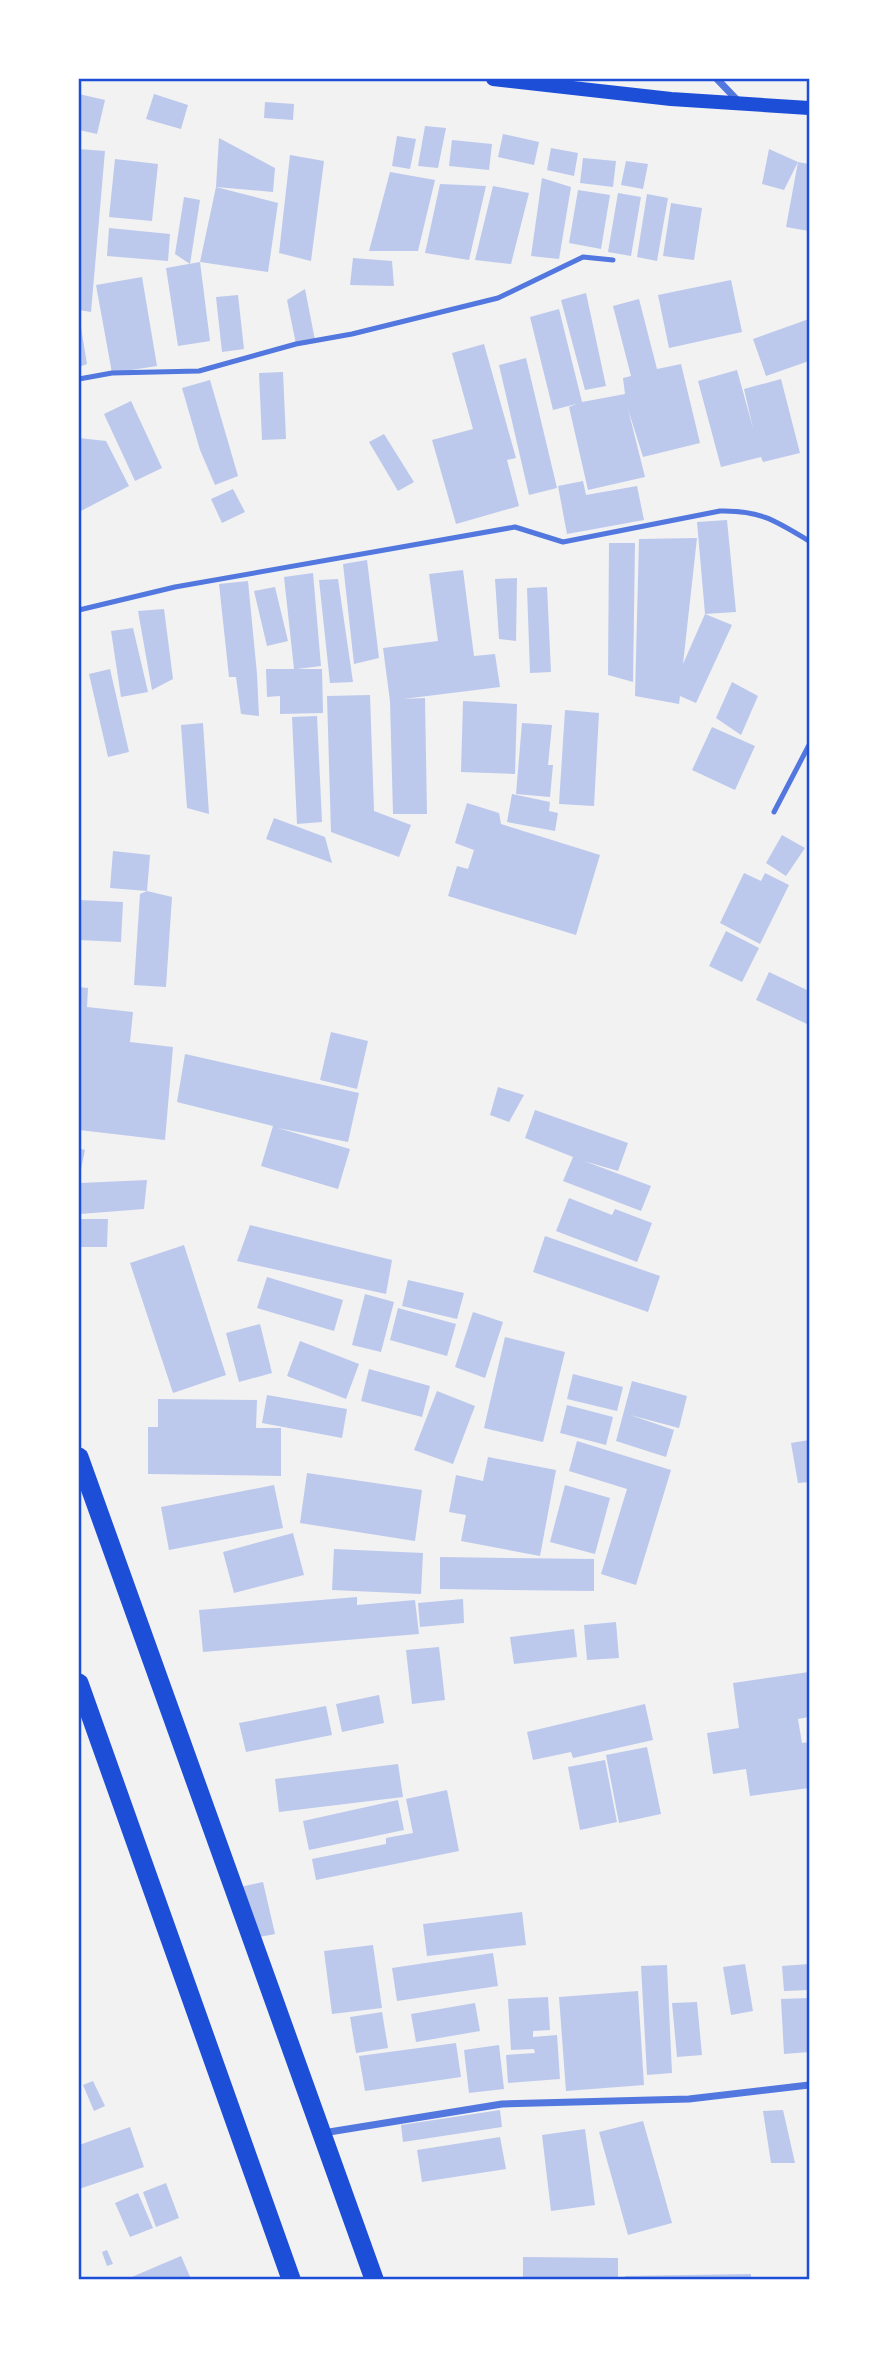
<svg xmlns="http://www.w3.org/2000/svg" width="888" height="2358" font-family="'IBM Plex Sans',sans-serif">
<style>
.building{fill:#bdc9ec}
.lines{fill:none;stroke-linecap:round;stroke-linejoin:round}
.service{stroke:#5277de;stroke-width:5}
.minor{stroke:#5277de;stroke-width:7}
.secondary{stroke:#1d4ed8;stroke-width:14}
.trunk{stroke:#1d4ed8;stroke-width:19}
.neatline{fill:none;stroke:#1d4ed8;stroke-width:2.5}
</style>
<rect width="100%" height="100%" fill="#f2f2f2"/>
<!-- building -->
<g class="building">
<polygon points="79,94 105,100 97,134 79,130"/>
<polygon points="154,94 188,105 181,129 146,119"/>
<polygon points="265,102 294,104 293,120 264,118"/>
<polygon points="425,126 446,128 438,168 418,166"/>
<polygon points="503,134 539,142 534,165 498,157"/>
<polygon points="397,136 416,139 410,169 392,166"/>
<polygon points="219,138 275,168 273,192 216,187"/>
<polygon points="452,140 492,144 489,170 449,166"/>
<polygon points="551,148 578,153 574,176 547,170"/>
<polygon points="79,149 105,151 91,312 79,310"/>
<polygon points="769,149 798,162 784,190 762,184"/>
<polygon points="290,155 324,161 311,261 279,253"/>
<polygon points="583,158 616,161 613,187 580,183"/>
<polygon points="115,159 158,164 152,221 109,217"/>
<polygon points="626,161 648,164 643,189 621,185"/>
<polygon points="798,162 809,164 809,231 786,227"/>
<polygon points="390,172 435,180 418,251 369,251"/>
<polygon points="542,178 571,187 559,259 531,256"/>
<polygon points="440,184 486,186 469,260 425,253"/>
<polygon points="493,186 529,193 511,264 475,260"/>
<polygon points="216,187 278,203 268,272 200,262"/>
<polygon points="578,190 610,195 601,249 569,243"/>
<polygon points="618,193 641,197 631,256 608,252"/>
<polygon points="647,194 668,198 657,261 637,257"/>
<polygon points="184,197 200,200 190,264 175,254"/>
<polygon points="671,203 702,208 694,260 663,256"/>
<polygon points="109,228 170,234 168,261 107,256"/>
<polygon points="353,258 392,261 394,286 350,285"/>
<polygon points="200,262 210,341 178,346 166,268"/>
<polygon points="142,277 157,366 112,373 96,285"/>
<polygon points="731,280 742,332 669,348 658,295"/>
<polygon points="305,289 315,340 296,344 287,300"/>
<polygon points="586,293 606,386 585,390 561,300"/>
<polygon points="238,295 244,349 222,352 216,297"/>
<polygon points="639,299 657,369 681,364 700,443 643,457 628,409 645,477 588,490 569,407 576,404 553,410 530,317 559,309 582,402 625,394 623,378 631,376 613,306"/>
<polygon points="79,315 87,364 79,367"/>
<polygon points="809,319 809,361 766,376 753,339"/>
<polygon points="484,344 516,458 507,460 519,506 456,524 432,440 473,429 452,353"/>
<polygon points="526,358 557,488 529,495 499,365"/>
<polygon points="737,370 753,428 744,389 781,379 800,453 763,462 761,457 721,467 698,381"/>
<polygon points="283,372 286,439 262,440 259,373"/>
<polygon points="210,380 238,476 215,485 200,450 182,388"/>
<polygon points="131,401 162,468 135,481 104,414"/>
<polygon points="384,434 414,482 398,491 369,442"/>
<polygon points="79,438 106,441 129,486 79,512"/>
<polygon points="583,481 586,495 637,486 644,520 567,534 558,486"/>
<polygon points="233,489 245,512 222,523 211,499"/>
<polygon points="727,520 736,612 705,614 697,522"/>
<polygon points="697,538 683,664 705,614 732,625 696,703 680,696 679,704 635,696 639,539"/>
<polygon points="609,543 635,543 633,682 608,675"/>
<polygon points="367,560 379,658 354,664 343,564"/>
<polygon points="463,570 474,656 495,654 500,687 403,699 425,698 427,814 393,814 390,701 383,648 438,641 429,574"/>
<polygon points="313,573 321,666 297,669 322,669 323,713 280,714 280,696 267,697 266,669 294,669 284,577"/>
<polygon points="517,578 516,641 499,639 495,579"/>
<polygon points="338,579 353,682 330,683 319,580"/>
<polygon points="248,581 257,674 259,716 241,714 236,677 229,677 219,584"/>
<polygon points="275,587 288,641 267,646 254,591"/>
<polygon points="547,587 551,672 530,673 527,588"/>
<polygon points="164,609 173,679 152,690 138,611"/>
<polygon points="133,628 148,692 121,697 111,631"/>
<polygon points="110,669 129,752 108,757 89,674"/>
<polygon points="732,682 758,696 741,735 716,718"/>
<polygon points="370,695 374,811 411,825 399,857 331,832 327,696"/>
<polygon points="463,701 517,704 515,774 461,772"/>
<polygon points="565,710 599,713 594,806 559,804"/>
<polygon points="317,716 322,822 297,824 292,717"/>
<polygon points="203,723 209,814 187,808 181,725"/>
<polygon points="522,723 552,725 548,765 553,765 550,797 516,794"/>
<polygon points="712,727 755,746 735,790 692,770"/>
<polygon points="512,794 550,802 549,811 558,813 555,831 507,822"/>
<polygon points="467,803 499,813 501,824 600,855 576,935 448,896 457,866 468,869 474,850 455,843"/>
<polygon points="274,818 325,837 332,863 266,839"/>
<polygon points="782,835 805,848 786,876 766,863"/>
<polygon points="113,851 150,855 147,891 110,888"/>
<polygon points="744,873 761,881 765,873 789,885 760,944 720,923"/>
<polygon points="147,891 172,897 166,987 134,985 140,894"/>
<polygon points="79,900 123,902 121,942 79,940"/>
<polygon points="726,931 759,948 742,982 709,966"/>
<polygon points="769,972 809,991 809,1025 756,1000"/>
<polygon points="79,987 88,988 87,1007 133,1012 130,1042 173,1047 165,1140 79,1130"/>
<polygon points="331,1032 368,1041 357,1089 320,1080"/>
<polygon points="185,1054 359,1093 348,1142 278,1128 350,1149 338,1189 261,1166 273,1126 177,1102"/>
<polygon points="498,1087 524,1095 509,1122 490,1115"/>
<polygon points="535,1110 628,1143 618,1171 584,1161 651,1186 641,1211 563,1181 573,1157 525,1138"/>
<polygon points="79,1148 85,1150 80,1174 79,1174"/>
<polygon points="147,1180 144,1209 80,1214 80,1183"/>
<polygon points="569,1198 612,1215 615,1209 652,1223 637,1262 556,1231"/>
<polygon points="79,1219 108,1219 107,1247 79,1247"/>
<polygon points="250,1225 392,1260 386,1294 237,1261"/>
<polygon points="545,1236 660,1276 648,1312 533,1272"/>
<polygon points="184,1245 226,1375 173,1393 130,1263"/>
<polygon points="267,1277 343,1300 334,1331 257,1308"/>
<polygon points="408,1280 464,1293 457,1319 402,1306"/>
<polygon points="365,1294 394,1302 381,1352 352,1345"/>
<polygon points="398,1308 456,1324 447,1356 390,1340"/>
<polygon points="473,1312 503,1322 485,1378 455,1367"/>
<polygon points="260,1324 272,1373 239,1382 226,1333"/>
<polygon points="505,1337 565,1352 543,1442 484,1428"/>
<polygon points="300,1341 359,1364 346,1399 287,1376"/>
<polygon points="369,1369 430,1386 422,1417 361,1401"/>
<polygon points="573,1374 623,1387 617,1411 567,1399"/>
<polygon points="632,1381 687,1396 679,1428 630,1415 674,1430 666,1457 616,1441"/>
<polygon points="437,1391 475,1406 453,1464 414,1450"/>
<polygon points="267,1395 347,1409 342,1438 262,1423"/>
<polygon points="158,1399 257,1400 256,1428 281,1428 281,1476 148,1474 148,1427 158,1427"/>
<polygon points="567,1405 613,1417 606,1445 560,1433"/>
<polygon points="809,1440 809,1482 798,1483 791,1443"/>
<polygon points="577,1441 671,1470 636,1585 601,1574 627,1489 569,1471"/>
<polygon points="488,1457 556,1470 540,1556 461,1541 466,1515 449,1512 456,1475 483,1481"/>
<polygon points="307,1473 422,1490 415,1541 300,1523"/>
<polygon points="274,1485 283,1528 169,1550 161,1507"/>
<polygon points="565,1485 610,1498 595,1554 550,1542"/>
<polygon points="293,1533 304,1575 234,1593 223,1552"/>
<polygon points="334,1549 423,1553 421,1594 332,1590"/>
<polygon points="440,1557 594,1559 594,1591 440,1589"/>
<polygon points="357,1597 357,1605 415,1600 419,1634 203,1652 199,1610"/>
<polygon points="463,1599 464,1623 420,1627 418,1603"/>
<polygon points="616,1622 619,1658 587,1660 584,1625"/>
<polygon points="574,1629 577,1657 514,1664 510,1637"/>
<polygon points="439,1647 445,1700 412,1704 406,1650"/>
<polygon points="809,1672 809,1717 798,1719 802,1743 809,1742 809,1788 750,1796 746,1769 713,1774 707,1733 739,1728 733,1683"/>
<polygon points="379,1695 384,1723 342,1732 336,1704"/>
<polygon points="645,1704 653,1740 573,1758 571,1752 533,1760 527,1732"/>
<polygon points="326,1706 332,1735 246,1752 239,1723"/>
<polygon points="647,1747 661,1814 619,1823 606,1755"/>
<polygon points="605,1760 617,1822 580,1830 568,1767"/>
<polygon points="398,1764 403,1797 279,1812 275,1779"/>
<polygon points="447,1790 459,1851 316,1880 312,1859 386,1844 386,1838 413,1833 406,1799"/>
<polygon points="398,1800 404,1830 309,1850 303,1821"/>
<polygon points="263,1882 275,1934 248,1939 236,1888"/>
<polygon points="522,1912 526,1945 427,1956 423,1924"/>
<polygon points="373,1945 382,2008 332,2014 324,1951"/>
<polygon points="493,1953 498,1986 397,2001 392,1968"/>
<polygon points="745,1964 753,2011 731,2015 723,1967"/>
<polygon points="809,1964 809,1990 784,1991 782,1966"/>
<polygon points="667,1965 672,2073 647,2075 641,1966"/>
<polygon points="638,1991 644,2085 566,2091 559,1997"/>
<polygon points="548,1997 550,2030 533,2031 533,2037 557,2035 560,2079 508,2083 506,2055 535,2053 534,2049 511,2050 508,1999"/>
<polygon points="809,1998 809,2052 784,2054 781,1999"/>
<polygon points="697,2002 702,2055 677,2057 672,2003"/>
<polygon points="475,2003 480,2031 416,2042 411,2014"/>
<polygon points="382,2012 388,2048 356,2053 350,2017"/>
<polygon points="456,2043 461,2077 365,2091 359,2056"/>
<polygon points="499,2045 504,2089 469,2093 464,2050"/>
<polygon points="93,2081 105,2106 94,2111 83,2085"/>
<polygon points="500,2110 502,2127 403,2142 401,2125"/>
<polygon points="783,2110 795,2163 771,2163 763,2111"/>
<polygon points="643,2121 672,2223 628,2235 599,2132"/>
<polygon points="130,2127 144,2167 79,2189 79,2145"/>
<polygon points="585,2129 595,2205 551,2211 542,2135"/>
<polygon points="500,2137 506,2169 422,2182 417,2150"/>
<polygon points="166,2183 179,2218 156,2227 143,2192"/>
<polygon points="138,2193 153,2228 130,2237 115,2203"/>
<polygon points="107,2250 113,2264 107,2266 102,2252"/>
<polygon points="181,2256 191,2279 127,2279"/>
<polygon points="523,2257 618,2258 618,2279 523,2279"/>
<polygon points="751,2274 751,2279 625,2279 625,2276"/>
</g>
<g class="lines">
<!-- service -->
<g class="service">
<polyline points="79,379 112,373 199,371 296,344 352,334 498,298 583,257 613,260"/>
<path d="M79,610L175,587L515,527L563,542L720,511C760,510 776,521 809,541"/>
<polyline points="774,812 809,745"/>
</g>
<!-- minor -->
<g class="minor">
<polyline points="717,79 738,101"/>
<polyline points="323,2133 502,2104 689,2099 809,2085"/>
</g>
<!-- secondary -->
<polyline class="secondary" points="493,79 671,99 809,108"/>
<!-- trunk -->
<g class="trunk">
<polyline points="79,1457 374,2279"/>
<polyline points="79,1683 291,2279"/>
</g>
</g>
<!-- border -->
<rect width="888" height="2358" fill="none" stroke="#ffffff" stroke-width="161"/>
<rect x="80" y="80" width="728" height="2198" class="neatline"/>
</svg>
